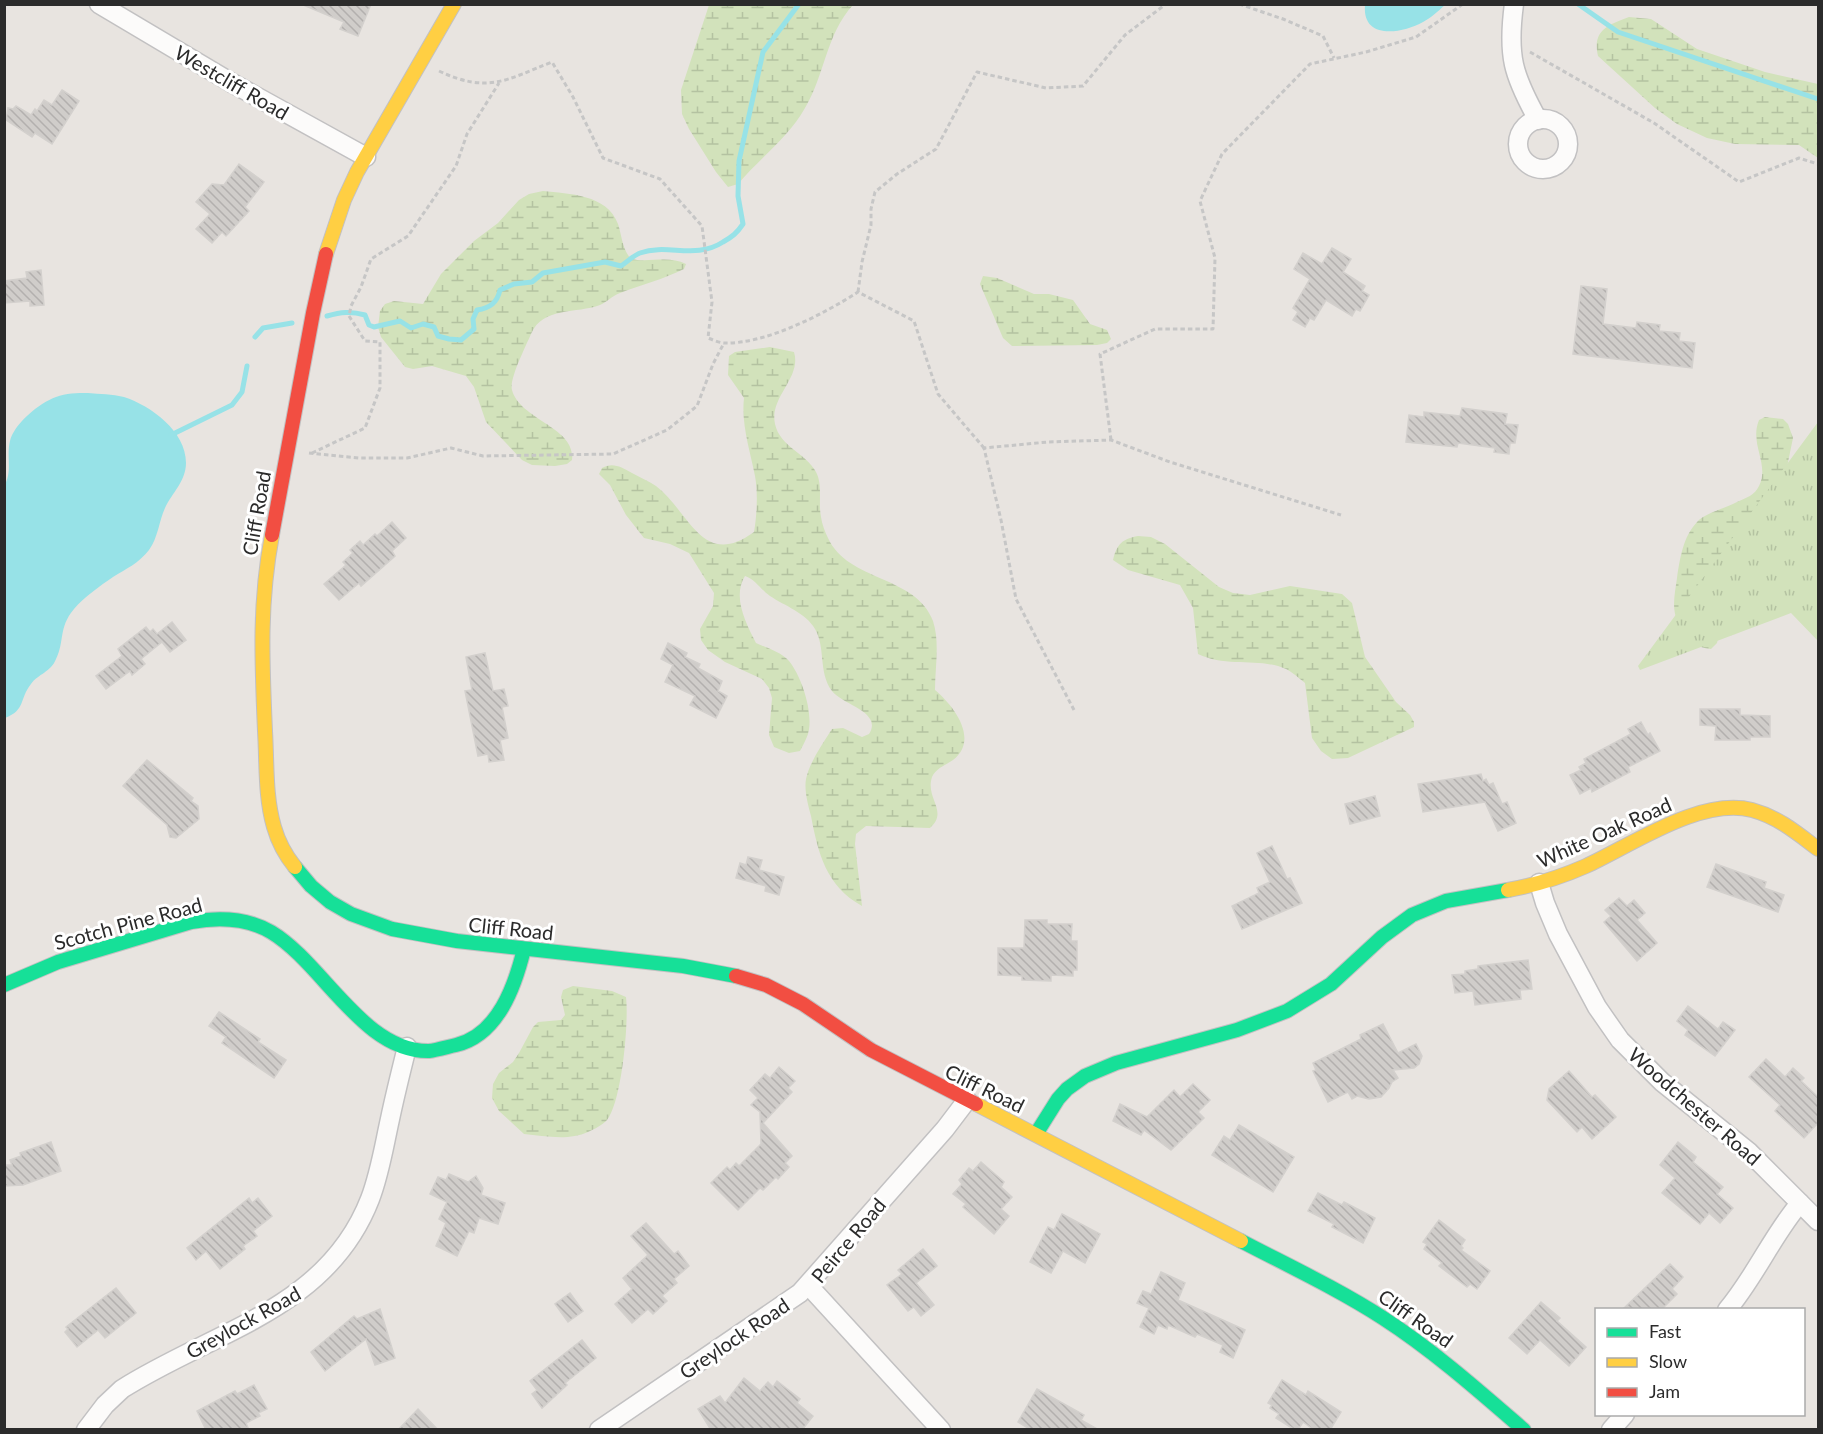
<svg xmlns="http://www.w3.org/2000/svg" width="1823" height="1434" font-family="Lato,sans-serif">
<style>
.wetland{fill:url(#wetland-marsh)}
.park{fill:url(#park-tufts)}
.water{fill:#97e2e7}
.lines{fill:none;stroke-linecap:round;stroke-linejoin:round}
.stream{stroke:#97e2e7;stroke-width:5}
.building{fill:url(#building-back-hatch);stroke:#d3d0cd;stroke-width:1.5}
.street-casing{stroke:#c2c1c2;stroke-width:21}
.fast-casing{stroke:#c2c1c2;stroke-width:16}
.slow-casing{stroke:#c2c1c2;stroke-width:16}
.jam-casing{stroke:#c2c1c2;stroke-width:16}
.path{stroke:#c6c6c6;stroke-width:3;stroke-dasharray:4.5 3;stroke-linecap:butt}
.street{stroke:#fcfbfa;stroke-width:18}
.fast{stroke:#16e098;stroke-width:14}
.slow{stroke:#ffcf43;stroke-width:14}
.jam{stroke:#f24e42;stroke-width:14}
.labels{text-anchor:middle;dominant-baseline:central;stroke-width:6;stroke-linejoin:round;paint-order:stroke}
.street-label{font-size:20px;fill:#2b2b2b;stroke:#fff}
</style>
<defs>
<pattern id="wetland-marsh" width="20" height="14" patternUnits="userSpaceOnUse" patternTransform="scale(1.5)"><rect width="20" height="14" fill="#d2e2bb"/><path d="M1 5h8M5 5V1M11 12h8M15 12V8" fill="none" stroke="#b4c2a1"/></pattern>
<pattern id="park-tufts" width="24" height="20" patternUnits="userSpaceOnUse" patternTransform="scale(1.5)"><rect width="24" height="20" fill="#d2e2bb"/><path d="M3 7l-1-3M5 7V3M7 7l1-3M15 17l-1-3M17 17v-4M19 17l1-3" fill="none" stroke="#b4c2a1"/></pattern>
<pattern id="building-back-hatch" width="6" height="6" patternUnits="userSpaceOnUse" patternTransform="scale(1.5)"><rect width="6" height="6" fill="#d0cdca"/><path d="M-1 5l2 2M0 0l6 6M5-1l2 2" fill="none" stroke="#b3b0ae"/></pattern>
</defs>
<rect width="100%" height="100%" fill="#e8e4e0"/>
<!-- wetland -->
<g class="wetland">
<path d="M709,5H853C826,34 825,75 805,108C789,137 760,158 738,184L728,187L716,172L689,129L682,114L681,90Z"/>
<path d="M1629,17L1651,19L1697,49L1765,72L1818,84V158L1799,145L1735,144L1707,138L1677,124L1655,108L1598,56C1592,30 1608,25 1629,17Z"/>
<path d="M543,191C569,194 607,194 618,224C622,236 622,249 631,259C649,263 669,255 686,264L684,269C664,279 641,285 620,293C612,296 607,302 600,305C577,314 543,306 531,334C526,346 509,379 512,390C520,420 576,427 572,460L567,464L555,466L532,465L522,460L486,422L474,387L466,376L432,366L413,369L405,367L381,337L378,327L380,311L385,304L394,301L423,304L441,274L474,241L498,223L519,200L529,194Z"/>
<polygon points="983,276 997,278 1034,294 1049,294 1073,300 1090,324 1107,330 1111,339 1107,343 1097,345 1012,346 1003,338 980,284"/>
<path d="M770,347L794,352C802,378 769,397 775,424C780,447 806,453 816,472C823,485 818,502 821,517C822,524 825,532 828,538C848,582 916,575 933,621C940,642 935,668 935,690C953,705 980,739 953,760C946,765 936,768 932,777C925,799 949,811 930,828L866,826L856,834L855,844L862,906C826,886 818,853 811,816C808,805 804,790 806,779C810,761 822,745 832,729L843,728L862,737L869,734C883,712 843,705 832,691C818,672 826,648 815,629C806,613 785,606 770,596C761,590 756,580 745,576C732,597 746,623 756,643C767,648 781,652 789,661C802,677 814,714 808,734C806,740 803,745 800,751L789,753L774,747L769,735L772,698L769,688L762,679L725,662L708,650L701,640L700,629L713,606L714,593L689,553L670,544L644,538L626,515L610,485L599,474L602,468C613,462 621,467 632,473C639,477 649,481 656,486C690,512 702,570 754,532C757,515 758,492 755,476C750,450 741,424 744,398L728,375L729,356L735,352Z"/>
<path d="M1765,417L1783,419L1788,424L1793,438L1781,496L1721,626L1717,643L1711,649C1693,647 1686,638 1678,622C1671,609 1675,593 1677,578C1680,558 1683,537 1697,522C1705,513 1726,508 1737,502C1746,498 1755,495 1759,486C1770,464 1749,444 1759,420Z"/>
<path d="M1138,536L1151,537L1165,544L1219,587L1233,593L1250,595L1290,586L1342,594L1352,603L1365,657L1396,702L1410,715L1414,722V727L1348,758L1332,759L1321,751L1312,738L1305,683C1299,678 1292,672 1286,669C1259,657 1227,668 1198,654L1193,608L1180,585L1128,570L1113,560C1117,544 1122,539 1138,536Z"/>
<path d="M573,986L612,991L626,997C629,1021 622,1101 607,1120C604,1124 593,1130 588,1132C569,1141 544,1136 524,1134L499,1111L492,1098L493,1084L499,1073L513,1062L519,1053L533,1027L538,1022L561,1020L565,1015L561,997L563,990Z"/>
</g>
<!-- park -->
<polygon class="park" points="1818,422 1818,641 1791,613 1640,670 1638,666"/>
<!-- water -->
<g class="water">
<path d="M1365,5V4L1445,5C1438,11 1431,18 1423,22C1401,34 1362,40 1365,5Z"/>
<path d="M88,393C100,394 112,394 124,397C151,406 186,431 186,463C186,481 172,493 165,508C159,521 158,538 149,550C139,563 126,569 113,577C100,586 84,597 74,609C58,628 65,641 56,659C51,672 38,674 31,684C19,699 26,710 5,718L4,486C13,472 6,457 10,441C14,424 39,403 56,397C66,393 77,393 88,393Z"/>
</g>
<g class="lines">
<!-- stream -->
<g class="stream">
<polyline points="1578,4 1618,32 1818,99"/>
<path d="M327,316C341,312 351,311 365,315L369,325L374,327L400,321L411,328L423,324L434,327L438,336L449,339L461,340L474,329L473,319L477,310C490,308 497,303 500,290L514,284L532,282L543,273L605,262L621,266C627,262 634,255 640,253C668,243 695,260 723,242C732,237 737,233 743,224L738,196L739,161L763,52L799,4"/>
<polyline points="255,337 263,328 292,323"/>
<polyline points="171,435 232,405 242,392 247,366"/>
</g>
</g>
<!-- building -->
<g class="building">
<polygon points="301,4 371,4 358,36 340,29 344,22"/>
<polygon points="62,90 79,101 52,144 35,133 32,137 6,120 8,108 13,109 16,106 31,115 35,109 37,111 44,100 52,105"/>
<polygon points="239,164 264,182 245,207 249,211 226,236 222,232 212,243 196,229 210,214 196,202 212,184 224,185"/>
<polygon points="1332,248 1351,259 1343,272 1365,286 1362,291 1369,295 1360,311 1356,309 1352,316 1326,300 1314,320 1310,318 1305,327 1293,320 1298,312 1293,308 1310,279 1294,269 1303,253 1322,264"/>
<polygon points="41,270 44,305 30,306 30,301 4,303 4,281 27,278 26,272"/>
<polygon points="1581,286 1607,289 1603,324 1636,328 1637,322 1660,325 1659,331 1680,333 1679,341 1695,343 1692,368 1573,354"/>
<polygon points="1462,408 1507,414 1505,424 1518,425 1515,443 1510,443 1509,454 1494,452 1495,448 1458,443 1457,447 1406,442 1409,415 1424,417 1424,412 1460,416"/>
<polygon points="392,522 406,538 392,551 395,556 361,586 359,583 339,600 324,584 346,565 343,562 353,553 350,550 360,541 363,545 375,534 377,536"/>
<polygon points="172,622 186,640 170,652 162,642 141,659 145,664 132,675 130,671 106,689 96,676 122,656 118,649 146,627 150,632 153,629 157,634"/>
<polygon points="668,643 687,653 685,657 700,664 698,668 722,681 718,691 727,696 716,718 690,705 695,696 665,682 673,665 661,659"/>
<polygon points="485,653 493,691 504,689 508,706 502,707 508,738 500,740 504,760 489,762 488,754 478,756 465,691 472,690 466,657"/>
<polygon points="1700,709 1740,709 1740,715 1770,716 1770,737 1750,737 1750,740 1715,740 1716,726 1700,725"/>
<polygon points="1641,722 1648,735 1650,733 1660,751 1628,767 1630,772 1592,792 1591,788 1580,794 1570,775 1581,770 1579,767 1586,763 1584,759 1631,734 1628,729"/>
<polygon points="147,760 193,798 191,801 198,806 199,819 176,838 170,837 167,825 123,786"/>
<polygon points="1481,774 1483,781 1486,779 1489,785 1493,783 1502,804 1507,802 1516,823 1498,831 1485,802 1423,812 1418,784"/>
<polygon points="1375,796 1380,816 1350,824 1345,804"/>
<polygon points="1272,846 1287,879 1290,878 1302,903 1242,929 1232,906 1259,893 1257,888 1270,882 1257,853"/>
<polygon points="748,857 762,860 759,870 784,877 779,895 765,891 766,886 736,878 740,863 746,865"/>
<polygon points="1716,864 1766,882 1764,888 1784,895 1778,912 1707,887"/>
<polygon points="1619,898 1627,906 1634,900 1645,913 1637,920 1657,943 1637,961 1604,922 1611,916 1605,910"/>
<polygon points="1025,920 1047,920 1047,924 1072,924 1071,941 1077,941 1077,970 1073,970 1073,976 1051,975 1051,981 1022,980 1022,976 998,975 998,948 1024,948"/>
<polygon points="1528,960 1532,989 1520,990 1521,999 1475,1005 1473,991 1455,993 1452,975 1465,974 1465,971 1478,969 1478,966"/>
<polygon points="1688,1006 1718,1029 1723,1022 1735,1030 1715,1056 1685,1035 1688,1030 1677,1021"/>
<polygon points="219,1012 260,1039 258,1042 286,1060 274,1078 222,1043 226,1037 209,1026"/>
<polygon points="1383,1024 1398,1053 1416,1044 1422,1056 1419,1064 1414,1068 1393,1070 1398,1078 1392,1082 1389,1088 1381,1097 1369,1099 1357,1096 1352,1099 1348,1092 1328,1102 1313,1071 1316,1070 1313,1063 1361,1039 1360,1035"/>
<polygon points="1766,1059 1785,1077 1793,1068 1804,1078 1801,1081 1818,1097 1818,1123 1804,1138 1775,1111 1780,1105 1749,1077"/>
<polygon points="779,1067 795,1081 788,1088 792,1092 763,1123 792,1156 785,1163 789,1167 778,1179 776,1177 763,1190 760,1188 738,1210 711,1183 727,1167 730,1170 736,1163 739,1166 761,1144 760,1112 751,1105 758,1098 750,1090 765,1074 770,1078"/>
<polygon points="1569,1071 1592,1097 1595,1095 1616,1117 1592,1139 1582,1127 1577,1132 1547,1100 1549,1089"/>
<polygon points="1193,1084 1210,1100 1198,1112 1204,1118 1171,1150 1144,1130 1141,1135 1113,1121 1120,1104 1147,1117 1174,1090 1180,1097"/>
<polygon points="1239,1125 1294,1157 1273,1192 1212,1155 1224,1136 1230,1140"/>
<polygon points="51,1142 61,1171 23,1185 4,1186 4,1165 12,1165 10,1160 21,1156 20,1153"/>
<polygon points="1678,1142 1696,1157 1693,1162 1723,1187 1717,1194 1733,1208 1720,1223 1709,1213 1700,1224 1662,1193 1675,1178 1660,1165"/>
<polygon points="981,1162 1004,1182 1001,1187 1012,1197 1001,1209 1009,1216 994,1234 963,1207 966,1204 953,1194 962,1184 959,1180 969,1168 973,1171"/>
<polygon points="449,1174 468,1182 476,1176 483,1188 481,1195 505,1203 498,1224 479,1218 474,1233 469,1231 457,1256 436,1246 446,1223 439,1219 447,1202 430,1194 438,1177 446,1180"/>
<polygon points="1318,1193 1342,1205 1344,1202 1375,1218 1363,1243 1332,1227 1334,1224 1308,1211"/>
<polygon points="249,1198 252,1203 258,1198 272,1216 253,1231 257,1236 243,1246 245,1249 220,1269 206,1251 196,1260 187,1248"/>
<polygon points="1062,1214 1100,1234 1085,1263 1063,1251 1051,1273 1030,1262 1048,1227 1054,1230"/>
<polygon points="1439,1220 1465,1240 1461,1246 1463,1248 1461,1250 1490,1271 1477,1289 1470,1284 1467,1287 1439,1266 1442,1263 1424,1249 1427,1244 1423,1242"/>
<polygon points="646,1223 674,1254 678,1251 689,1266 674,1279 677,1283 662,1296 667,1301 653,1314 648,1309 632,1323 615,1304 632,1289 623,1278 648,1255 631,1236"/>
<polygon points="923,1249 937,1266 916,1283 934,1305 921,1316 914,1307 908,1311 887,1285 902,1274 898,1270"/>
<polygon points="1670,1264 1683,1277 1672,1289 1677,1294 1661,1310 1622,1310"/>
<polygon points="1161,1272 1185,1283 1178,1300 1245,1330 1233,1358 1220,1352 1223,1345 1197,1334 1195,1337 1168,1325 1167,1329 1158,1325 1154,1334 1140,1327 1149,1308 1137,1303 1143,1291 1151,1294"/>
<polygon points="116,1288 136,1313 105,1338 98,1330 77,1347 65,1332 68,1329 66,1327"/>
<polygon points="570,1293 583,1311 568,1322 555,1304"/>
<polygon points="1541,1302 1560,1318 1557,1321 1586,1347 1569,1366 1540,1340 1527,1354 1509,1338"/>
<polygon points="380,1309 395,1358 375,1365 366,1339 325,1371 311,1352 354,1316 357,1319"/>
<polygon points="582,1340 596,1358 565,1383 567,1385 542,1408 532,1394 537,1390 530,1381"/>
<polygon points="744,1378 760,1391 768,1382 773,1387 777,1381 800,1399 797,1403 813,1416 802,1430 711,1430 698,1409 720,1396 725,1403"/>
<polygon points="1282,1380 1306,1395 1308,1391 1341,1412 1330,1430 1314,1430 1303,1422 1298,1430 1295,1430 1276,1418 1279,1414 1270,1408 1272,1405 1268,1403"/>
<polygon points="254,1385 267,1409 258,1413 260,1416 246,1423 249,1430 206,1430 197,1411 235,1391 237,1394"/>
<polygon points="1037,1389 1084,1415 1081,1420 1099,1430 1031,1430 1018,1422"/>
<polygon points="418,1409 438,1430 398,1430"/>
</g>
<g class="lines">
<defs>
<g id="street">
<polyline points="99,4 232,83 366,157"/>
<path d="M1514,4C1507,56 1513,75 1538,120"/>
<circle cx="1543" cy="144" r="25"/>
<polyline points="1539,883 1545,903 1558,934 1597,1007 1620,1040 1662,1082 1749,1152 1818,1221"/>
<polyline points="808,1285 941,1430"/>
<path d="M1727,1310C1755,1277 1772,1236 1800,1203"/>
<path d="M86,1430L105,1405L122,1389C213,1331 327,1310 370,1199C380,1173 384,1146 390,1119C395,1095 401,1071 407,1047"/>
<polyline points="599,1430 800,1293 945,1129 967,1100"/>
<polyline points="1611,1430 1625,1414"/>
</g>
<g id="fast">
<polyline points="295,867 311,886 330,902 351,914 392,929 457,941 683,966 736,976"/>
<path d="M4,985L58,962L191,922C218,917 247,918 271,932C323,963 363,1052 429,1051C437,1050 447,1047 456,1045C498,1035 515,986 524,949"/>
<polyline points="1036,1134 1058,1099 1067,1089 1085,1076 1116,1063 1237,1030 1287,1011 1331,984 1382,937 1412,915 1446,901 1508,890"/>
<path d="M1241,1241C1289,1266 1338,1289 1383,1318C1434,1351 1479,1391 1524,1430"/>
</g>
<g id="slow">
<polyline points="326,254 344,200 357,172 454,4"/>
<path d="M272,535C259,604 262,662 265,731C267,763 265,796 274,827C278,841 286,856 295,867"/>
<path d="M1508,890C1536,885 1561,877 1586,866C1632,845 1700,797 1752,810C1778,817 1797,833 1818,849"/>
<polyline points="976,1104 1241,1241"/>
</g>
<g id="jam">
<polyline points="272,535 313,313 326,254"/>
<polyline points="736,976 766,985 803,1004 871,1050 976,1104"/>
</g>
</defs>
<!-- street casing -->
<use href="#street" class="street-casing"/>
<!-- fast casing -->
<use href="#fast" class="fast-casing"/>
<!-- slow casing -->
<use href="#slow" class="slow-casing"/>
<!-- jam casing -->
<use href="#jam" class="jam-casing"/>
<!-- path -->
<g class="path">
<polyline points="1239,4 1283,19 1323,36 1334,58"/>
<polyline points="1530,52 1654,123 1739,182 1799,158 1818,164"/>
<path d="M439,71C488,94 506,80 552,62L573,97L603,158L660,179L702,226L712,302L708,338C713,340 720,343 725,343C766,344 824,314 858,292L914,321L938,394L984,448"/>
<polyline points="858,292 862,262 871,225 871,209 875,192 897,174 936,149 977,72 1046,88 1083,86 1125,35 1166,4"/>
<polyline points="1111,440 1100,354 1155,329 1213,329 1215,258 1200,201 1222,154 1310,64 1366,52 1416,37 1463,4"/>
<polyline points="309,453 359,458 407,458 451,448 483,456 613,454 667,430 697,406 713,364 724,343"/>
<polyline points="312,453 365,428 380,388 380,342 365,341 349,316 351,306 361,287 371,259 408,236 456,166 467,134 499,83"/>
<polyline points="1074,710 1016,599 1001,520 984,448 1048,442 1111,440 1170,462 1341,515"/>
</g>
<!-- street -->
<use href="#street" class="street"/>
<!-- fast -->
<use href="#fast" class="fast"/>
<!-- slow -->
<use href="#slow" class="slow"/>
<!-- jam -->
<use href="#jam" class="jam"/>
</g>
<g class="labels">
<!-- street labels -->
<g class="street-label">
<text transform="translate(232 82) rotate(30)">Westcliff Road</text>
<text transform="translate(256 513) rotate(-80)">Cliff Road</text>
<text transform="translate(1604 832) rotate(-24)">White Oak Road</text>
<text transform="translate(128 923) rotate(-15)">Scotch Pine Road</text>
<text transform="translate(511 928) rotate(6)">Cliff Road</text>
<text transform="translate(985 1088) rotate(26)">Cliff Road</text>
<text transform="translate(1695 1106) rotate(41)">Woodchester Road</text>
<text transform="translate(848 1240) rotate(-50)">Peirce Road</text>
<text transform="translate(1416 1318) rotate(35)">Cliff Road</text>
<text transform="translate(243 1322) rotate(-29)">Greylock Road</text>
<text transform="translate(734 1338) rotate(-34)">Greylock Road</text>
</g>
</g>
<!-- border -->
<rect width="1823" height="1434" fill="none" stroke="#2b2b2b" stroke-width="12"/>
<!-- legend -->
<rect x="1595" y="1308" width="210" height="108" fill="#ffffff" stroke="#aaaaaa" stroke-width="1.5"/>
<rect x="1607" y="1328" width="30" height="9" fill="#16e098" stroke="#aaaaaa" stroke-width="1.5"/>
<text x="1649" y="1338" font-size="18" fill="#2b2b2b">Fast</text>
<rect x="1607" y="1358" width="30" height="9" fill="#ffcf43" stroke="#aaaaaa" stroke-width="1.5"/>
<text x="1649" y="1368" font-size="18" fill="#2b2b2b">Slow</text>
<rect x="1607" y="1388" width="30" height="9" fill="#f24e42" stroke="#aaaaaa" stroke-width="1.5"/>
<text x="1649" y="1398" font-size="18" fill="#2b2b2b">Jam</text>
</svg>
